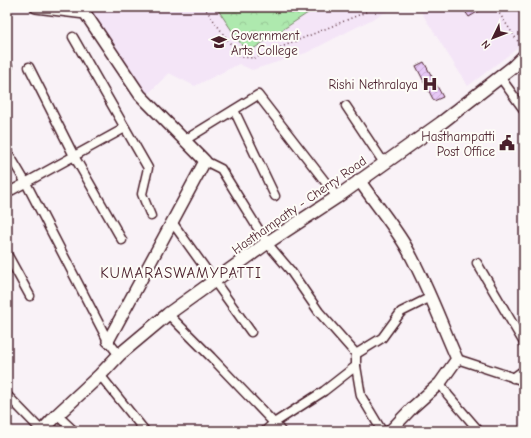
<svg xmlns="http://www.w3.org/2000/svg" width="531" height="438" font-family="'Comic Neue',sans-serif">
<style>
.built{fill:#f4e5f7}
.park{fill:url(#park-crowns);stroke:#7c846c}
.building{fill:url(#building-hatch);stroke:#4a1f2b}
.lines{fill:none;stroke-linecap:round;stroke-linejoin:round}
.street-casing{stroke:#4a1f2b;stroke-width:11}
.secondary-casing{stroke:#4a1f2b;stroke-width:14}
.primary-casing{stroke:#4a1f2b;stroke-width:15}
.path{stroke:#4a1f2b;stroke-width:1.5;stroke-dasharray:1 3;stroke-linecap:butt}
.street{stroke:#fdfcf7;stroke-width:8}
.secondary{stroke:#fdfcf7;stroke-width:11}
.primary{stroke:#fdfcf7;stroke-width:12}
.labels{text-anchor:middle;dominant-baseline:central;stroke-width:4;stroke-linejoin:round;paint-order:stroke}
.poi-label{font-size:13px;fill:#4a1f2b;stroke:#fdfcf7;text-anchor:end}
.street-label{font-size:13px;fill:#4a1f2b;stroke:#fdfcf7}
.quarter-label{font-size:15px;letter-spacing:1px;fill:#4a1f2b;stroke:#fdfcf7}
</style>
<defs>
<pattern id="park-crowns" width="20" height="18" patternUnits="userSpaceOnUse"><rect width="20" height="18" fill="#aee9ae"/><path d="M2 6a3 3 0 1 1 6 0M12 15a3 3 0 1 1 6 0" fill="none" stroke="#97c796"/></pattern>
<pattern id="building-hatch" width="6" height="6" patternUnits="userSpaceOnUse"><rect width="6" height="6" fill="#e7c8f6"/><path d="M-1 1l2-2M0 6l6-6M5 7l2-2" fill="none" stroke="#c8abd3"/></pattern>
</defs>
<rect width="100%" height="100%" fill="#f9f2f7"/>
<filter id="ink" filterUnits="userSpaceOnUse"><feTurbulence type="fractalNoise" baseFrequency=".025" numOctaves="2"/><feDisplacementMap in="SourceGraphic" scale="8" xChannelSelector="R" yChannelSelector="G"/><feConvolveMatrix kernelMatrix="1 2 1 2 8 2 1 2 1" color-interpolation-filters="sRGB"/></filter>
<g filter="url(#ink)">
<!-- built -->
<g class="built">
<polygon points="87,7 405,7 388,11 306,53 252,70 239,64 195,86 169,73 146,96"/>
<polygon points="418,7 524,7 524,43 468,86"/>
</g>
<!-- park -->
<polygon class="park" points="216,7 317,7 247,53"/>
<!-- building -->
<g class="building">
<polygon points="462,7 486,7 469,17"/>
<polygon points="424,62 443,97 434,101 416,66"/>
</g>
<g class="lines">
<defs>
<g id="street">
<polyline points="73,37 148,168 142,194 151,216"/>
<polyline points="7,67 8,67"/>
<polyline points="29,67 74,156 122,240"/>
<polyline points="500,77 524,110"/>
<polyline points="346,106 384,163"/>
<polyline points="234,110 275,196"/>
<polyline points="185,140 258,95 337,197"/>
<polyline points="7,151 26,183 108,341 119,355"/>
<polyline points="205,161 221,169 267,243 290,270 319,312 356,354 356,366 324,391 274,423 265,431"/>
<polyline points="7,193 125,128"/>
<polyline points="172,222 251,332"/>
<polyline points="7,254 30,296"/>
<polyline points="477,263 524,343"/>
<polyline points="168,314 211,357 274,423 281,431"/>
<polyline points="356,354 382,338 401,312 431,297"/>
<polyline points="457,359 524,381"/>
<polyline points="356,366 361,396 382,431"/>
<polyline points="100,375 145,431"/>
<polyline points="513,378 524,370"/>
<polyline points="440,383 448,395 479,431"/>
<polyline points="7,395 42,431"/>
<polyline points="57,415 74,431"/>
</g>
<g id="secondary">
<polyline points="36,7 85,13 140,95 205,161 108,341"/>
<path d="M359,180C374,202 391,222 405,245C426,281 440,321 457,359L440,383L413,407L390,431"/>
</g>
<polyline id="primary" points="42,431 57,415 100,375 119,355 168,314 267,243 337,197 441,123 513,67 524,56"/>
</defs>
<!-- street casing -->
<use href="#street" class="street-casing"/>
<!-- secondary casing -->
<use href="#secondary" class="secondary-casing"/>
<!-- primary casing -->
<use href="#primary" class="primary-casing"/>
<!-- path -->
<g class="path">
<polyline points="204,7 240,57 255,58 378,7"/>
<polyline points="495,7 521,46"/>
</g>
<!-- street -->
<use href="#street" class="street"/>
<!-- secondary -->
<use href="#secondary" class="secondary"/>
<!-- primary -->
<use href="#primary" class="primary"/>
</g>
</g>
<!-- icons -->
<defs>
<symbol id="university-bare" viewBox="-9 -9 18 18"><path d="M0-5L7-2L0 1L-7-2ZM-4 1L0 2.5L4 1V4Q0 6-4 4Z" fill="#4a1f2b" stroke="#fdfcf7" stroke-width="2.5" paint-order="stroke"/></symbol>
<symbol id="hospital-bare" viewBox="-9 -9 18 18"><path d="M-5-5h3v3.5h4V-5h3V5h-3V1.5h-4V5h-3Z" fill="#4a1f2b" stroke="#fdfcf7" stroke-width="2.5" paint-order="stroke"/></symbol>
<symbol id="civic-bare" viewBox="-9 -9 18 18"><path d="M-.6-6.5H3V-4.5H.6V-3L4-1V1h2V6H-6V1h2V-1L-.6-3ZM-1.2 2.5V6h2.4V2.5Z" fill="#4a1f2b" stroke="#fdfcf7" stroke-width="2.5" paint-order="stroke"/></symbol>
</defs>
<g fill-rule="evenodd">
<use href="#university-bare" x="208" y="31" width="22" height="22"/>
<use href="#hospital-bare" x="419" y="73" width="22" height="22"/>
<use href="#civic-bare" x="496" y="132" width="22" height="22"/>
</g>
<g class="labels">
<!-- poi labels -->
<g class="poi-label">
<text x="231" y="35" text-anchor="start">Government<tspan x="231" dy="15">Arts College</tspan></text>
<text x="418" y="84">Rishi Nethralaya</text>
<text x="495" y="136">Hasthampatti<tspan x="495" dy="15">Post Office</tspan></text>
</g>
<!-- street labels -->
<g class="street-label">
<text transform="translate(299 205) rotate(-35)">Hasthampatty - Cherry Road</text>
</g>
<!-- quarter labels -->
<g class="quarter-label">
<text x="181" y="273">KUMARASWAMYPATTI</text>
</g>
</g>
<!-- margin -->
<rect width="531" height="438" fill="none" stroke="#fdfcf7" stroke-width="24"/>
<rect x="12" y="12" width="507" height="414" fill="none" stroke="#4a1f2b" stroke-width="1.5" filter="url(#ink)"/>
<!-- north arrow -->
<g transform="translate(493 38) rotate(227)" stroke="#fdfcf7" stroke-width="3" paint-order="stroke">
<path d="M0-3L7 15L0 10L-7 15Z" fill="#4a1f2b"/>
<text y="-6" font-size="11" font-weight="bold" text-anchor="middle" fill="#4a1f2b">N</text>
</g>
</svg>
